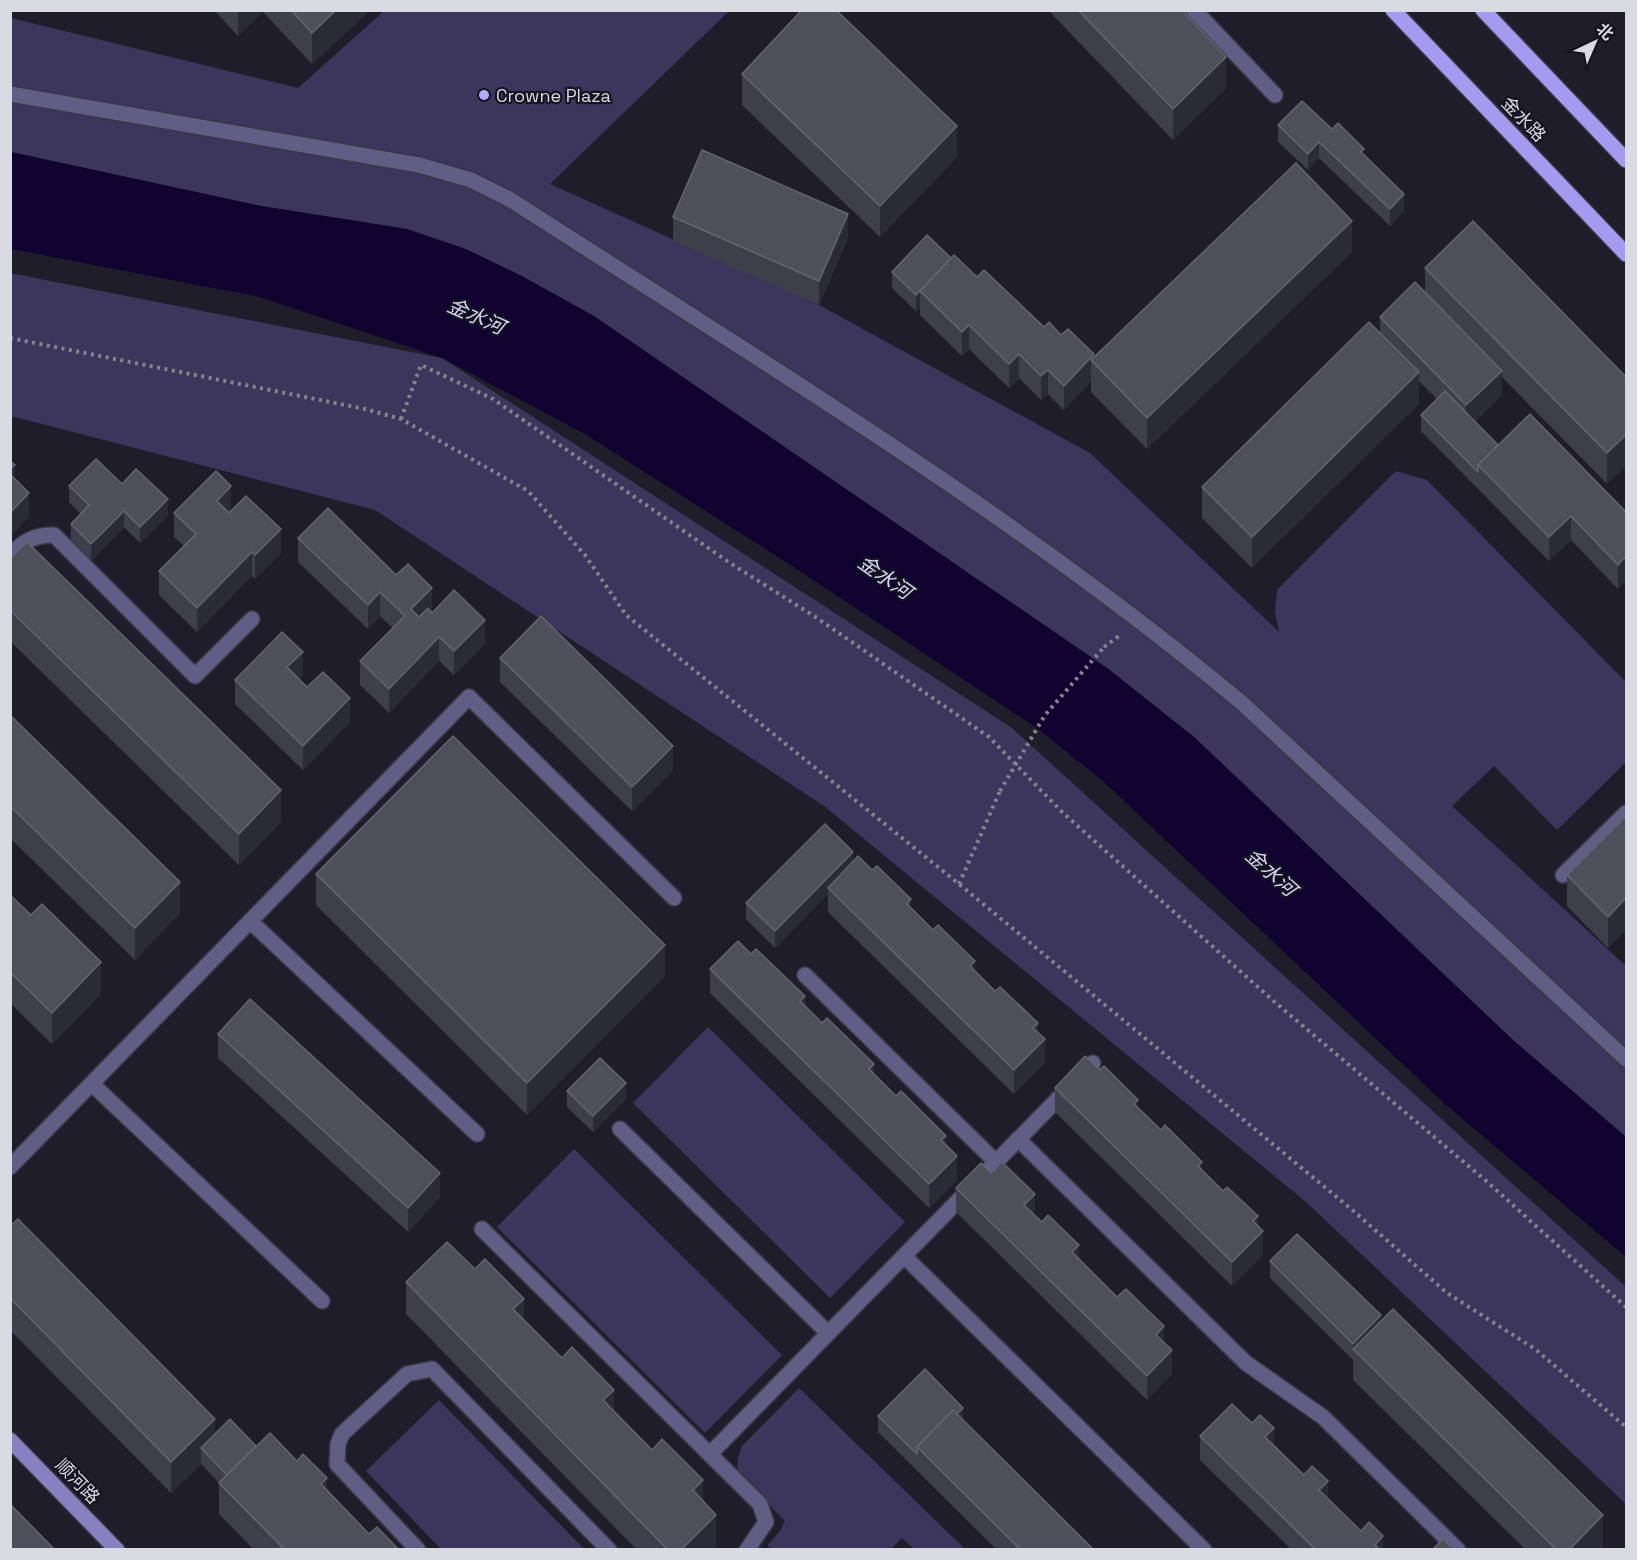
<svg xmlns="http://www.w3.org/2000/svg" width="1637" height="1560" font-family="'Space Grotesk','Noto Sans SC',sans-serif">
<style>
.green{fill:#3c365c}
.water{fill:#10032f}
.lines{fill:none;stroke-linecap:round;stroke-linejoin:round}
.lane-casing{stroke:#383743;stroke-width:18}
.street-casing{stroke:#383743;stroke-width:18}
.secondary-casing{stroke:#383743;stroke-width:18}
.primary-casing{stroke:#383743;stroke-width:18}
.path{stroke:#85848f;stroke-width:4;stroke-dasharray:3 4.5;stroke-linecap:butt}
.lane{stroke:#615d85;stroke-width:15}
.street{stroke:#615d85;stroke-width:15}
.secondary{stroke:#8880c1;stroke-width:15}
.primary{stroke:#a59aef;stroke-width:15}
.path-bridge{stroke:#85848f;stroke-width:4;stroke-dasharray:3 4.5;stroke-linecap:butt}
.wall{fill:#3f3e4b}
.shaded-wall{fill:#2b2a37}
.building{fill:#4f4f5c;stroke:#656471;stroke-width:1.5}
.poi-dot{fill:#b5acf8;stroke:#151320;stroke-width:2}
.labels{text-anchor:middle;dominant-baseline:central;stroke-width:4.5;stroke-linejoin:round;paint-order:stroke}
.poi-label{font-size:18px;fill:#dadae3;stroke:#151320;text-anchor:start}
.street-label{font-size:18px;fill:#dadae3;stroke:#151320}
.water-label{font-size:20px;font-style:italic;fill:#d7d5f6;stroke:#151320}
</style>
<rect width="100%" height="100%" fill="#1e1d29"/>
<!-- green -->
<g class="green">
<polygon points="384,11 729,11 550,184 819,305 1090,453 1279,632 1275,612 1277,590 1396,471 1427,480 1626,682 1626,762 1557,830 1494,766 1452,806 1626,966 1626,1137 1514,1041 1194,737 1107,668 407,229 261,206 11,152 11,18 298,88"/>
<polygon points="10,273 442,358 1012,728 1626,1287 1626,1504 1306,1202 824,806 375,510 11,416"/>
<polygon points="708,1027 905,1222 830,1298 633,1103"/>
<polygon points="574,1149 782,1355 705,1433 497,1227"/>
<path d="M799,1388L965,1549H914L902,1538L891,1549H770L768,1545L780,1531L785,1521L739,1475C736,1464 738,1456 742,1446Z"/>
<polygon points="439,1400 584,1549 441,1549 366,1471"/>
</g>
<!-- water -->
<polygon class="water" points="11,152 261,206 407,229 466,249 522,276 594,316 1107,668 1194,737 1514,1041 1626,1137 1626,1257 1445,1104 1104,782 1037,728 789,564 585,434 442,358 260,297 11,249"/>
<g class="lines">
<defs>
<g id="lane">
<polyline points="1194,10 1275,95"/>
<path d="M10,94L419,165L471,180L511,200C759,360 1014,513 1242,703L1626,1059"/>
<path d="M10,555C24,541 34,535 54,535L195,676L252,619"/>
<polyline points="469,697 674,898"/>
<polyline points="1563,875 1626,813"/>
<polyline points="250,921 477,1134"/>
<polyline points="805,975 996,1162"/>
<polyline points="92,1084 322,1301"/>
<polyline points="620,1129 828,1333"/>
<polyline points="1018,1139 1246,1363 1323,1417 1458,1550"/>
<polyline points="482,1229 760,1504 766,1522 747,1550"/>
<polyline points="904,1256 1204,1550"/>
<polyline points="710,1454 1093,1063"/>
<polyline points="418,1550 337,1464 338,1444 342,1434 407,1374 432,1369 609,1550"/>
</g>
<polyline id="street" points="10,1167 469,697"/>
<polyline id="secondary" points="10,1440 117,1550"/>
<g id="primary">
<polyline points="1393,10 1626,254"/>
<polyline points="1483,10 1626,160"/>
</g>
</defs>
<!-- lane casing -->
<use href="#lane" class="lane-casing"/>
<!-- street casing -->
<use href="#street" class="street-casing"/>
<!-- secondary casing -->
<use href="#secondary" class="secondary-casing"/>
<!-- primary casing -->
<use href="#primary" class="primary-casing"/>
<!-- path -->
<g class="path">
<polyline points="10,338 365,409 401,419 528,491 585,555 626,615 959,884 1350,1208 1447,1293 1535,1349 1626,1427"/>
<polyline points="401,419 421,365 493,399 730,563 817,618 989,737 1063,813 1277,1004 1485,1180 1626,1307"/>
<polyline points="1104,647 1119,636"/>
<polyline points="959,884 1000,791"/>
</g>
<!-- lane -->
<use href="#lane" class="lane"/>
<!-- street -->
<use href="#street" class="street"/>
<!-- secondary -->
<use href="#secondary" class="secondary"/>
<!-- primary -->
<use href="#primary" class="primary"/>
<!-- path-bridge -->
<polyline class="path-bridge" points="1000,791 1045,715 1104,647"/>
</g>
<!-- wall -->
<g class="wall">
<polygon points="214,10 370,10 312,64 263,12 238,36"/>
<polygon points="1048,10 1182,10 1226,88 1173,140"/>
<polygon points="742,74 957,157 880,237 742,105"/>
<polygon points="1278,125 1332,129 1404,211 1390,226 1319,158 1308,170 1278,142"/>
<polygon points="673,217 848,238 819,305 673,241"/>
<polygon points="1352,252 1147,449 1091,392 1091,381 1064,410 1048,394 1041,400 1019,378 1009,388 969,349 962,356 920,315 920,308 916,311 892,288 892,272 951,258 1044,327 1061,335 1094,358"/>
<polygon points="1425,268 1626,377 1607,484 1502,377 1502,395 1475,421 1498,445 1626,512 1618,589 1571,540 1549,561 1421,431 1421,415 1437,399 1419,381 1419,404 1252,568 1202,518 1202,487 1380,333 1380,317 1425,292"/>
<polygon points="122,484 168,515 140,543 124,527 91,561 71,540 71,524 81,514 69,502 69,486"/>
<polygon points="231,510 281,553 255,579 252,576 197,632 159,595 159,571 184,546 174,537 174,513"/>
<polygon points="298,538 432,612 485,644 454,675 439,661 389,713 360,685 360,661 393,628 380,616 368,629 298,562"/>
<polygon points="10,559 281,822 239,865 10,641"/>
<polygon points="500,658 673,770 632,811 500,682"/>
<polygon points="303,676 299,679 307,687 350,722 303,770 235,704 235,680"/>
<polygon points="10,715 180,913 135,960 10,838"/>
<polygon points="1626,816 1608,948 1567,906 1567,875"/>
<polygon points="853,862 911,908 1038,1032 1045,1063 1014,1094 828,912 828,894 775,948 746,919 746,903"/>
<polygon points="316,874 665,976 527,1115 316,905"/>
<polygon points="10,895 31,915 101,994 52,1044 10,1003"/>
<polygon points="710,969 805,1006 946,1145 957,1180 929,1208 710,993"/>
<polygon points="218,1034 440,1197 408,1232 218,1058"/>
<polygon points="1055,1088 1138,1108 1258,1225 1263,1255 1232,1286 1055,1112"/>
<polygon points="567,1091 626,1099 593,1132 567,1107"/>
<polygon points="956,1188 1035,1216 1164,1343 1172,1374 1147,1400 956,1212"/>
<polygon points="10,1226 215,1434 256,1446 327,1490 369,1534 397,1550 254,1550 219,1514 219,1483 201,1464 171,1493 10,1330"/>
<polygon points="1270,1261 1381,1320 1603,1546 1600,1550 1526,1550 1353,1380 1353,1360 1270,1278"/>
<polygon points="406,1282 524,1319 703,1501 716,1546 712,1550 637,1550 406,1314"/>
<polygon points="878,1416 963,1420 1094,1550 997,1550 878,1432"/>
<polygon points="1200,1436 1274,1445 1361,1531 1383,1550 1292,1550 1200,1460"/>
</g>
<!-- shaded-wall -->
<g class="shaded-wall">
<polygon points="238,10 263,10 263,12 238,36"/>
<polygon points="336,10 370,10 312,64 312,33"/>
<polygon points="1226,57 1226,88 1173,140 1173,109"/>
<polygon points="957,126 957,157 880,237 880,206"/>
<polygon points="1319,142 1319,158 1308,170 1308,154"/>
<polygon points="1404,194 1404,211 1390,226 1390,209"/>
<polygon points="848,214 848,238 819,305 819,281"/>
<polygon points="1352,221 1352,252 1147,449 1147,418"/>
<polygon points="920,292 920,308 916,311 916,295"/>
<polygon points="969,325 969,349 962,356 962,332"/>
<polygon points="1019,354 1019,378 1009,388 1009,364"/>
<polygon points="1094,354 1094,363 1091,360 1091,381 1064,410 1064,386"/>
<polygon points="1048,370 1048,394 1041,400 1041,376"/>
<polygon points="1502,371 1502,395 1466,429 1466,405"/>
<polygon points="1419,372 1419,404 1252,568 1252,537"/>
<polygon points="1626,435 1626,466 1607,484 1607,453"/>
<polygon points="15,465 15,489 10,493 10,469"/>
<polygon points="231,486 231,510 217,525 217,501"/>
<polygon points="29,493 29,517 10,537 10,513"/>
<polygon points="168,499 168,515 140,543 140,527"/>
<polygon points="124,511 124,527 91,561 91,544"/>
<polygon points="1571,516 1571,540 1549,561 1549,537"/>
<polygon points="281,529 281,553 255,579 255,555"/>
<polygon points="252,552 252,576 197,632 197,608"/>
<polygon points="1626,556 1626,580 1618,589 1618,565"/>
<polygon points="432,588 432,612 411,633 411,609"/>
<polygon points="380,592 380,616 368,629 368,605"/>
<polygon points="485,620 485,644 454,675 454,651"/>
<polygon points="439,637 439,661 389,713 389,689"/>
<polygon points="303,652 303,676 287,691 287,667"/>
<polygon points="350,698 350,722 303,770 303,746"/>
<polygon points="673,746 673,770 632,811 632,787"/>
<polygon points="281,790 281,822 239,865 239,834"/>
<polygon points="853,852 853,868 828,888 828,894 775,948 775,931"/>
<polygon points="180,882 180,913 135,960 135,928"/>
<polygon points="1626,898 1626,930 1608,948 1608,917"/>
<polygon points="911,899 911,923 907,904"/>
<polygon points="665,945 665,976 527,1115 527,1083"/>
<polygon points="975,961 975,985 970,966"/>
<polygon points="101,962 101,994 52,1044 52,1013"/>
<polygon points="805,996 805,1020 800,1001"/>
<polygon points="1038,1023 1038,1046 1045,1039 1045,1063 1014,1094 1014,1070 1033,1028"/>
<polygon points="874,1064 874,1088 869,1069"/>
<polygon points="626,1083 626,1099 593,1132 593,1116"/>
<polygon points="1138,1100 1138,1124 1134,1104"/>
<polygon points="946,1136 946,1160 941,1140"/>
<polygon points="957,1156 957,1180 929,1208 929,1184"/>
<polygon points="1202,1162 1202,1186 1198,1166"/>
<polygon points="440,1173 440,1197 408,1232 408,1208"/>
<polygon points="1035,1194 1035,1218 1024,1205"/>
<polygon points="1258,1216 1258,1237 1263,1231 1263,1255 1232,1286 1232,1262 1253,1221"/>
<polygon points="1079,1245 1079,1269 1072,1252"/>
<polygon points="524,1299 524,1330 513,1309"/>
<polygon points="1381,1315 1381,1332 1353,1349 1353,1344"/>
<polygon points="1164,1326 1164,1350 1156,1335"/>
<polygon points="1172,1350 1172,1374 1147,1400 1147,1376"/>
<polygon points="614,1390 614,1421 603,1400"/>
<polygon points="963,1408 963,1424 921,1450"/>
<polygon points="215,1419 215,1450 201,1448 201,1464 171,1493 171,1462"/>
<polygon points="1274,1428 1274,1452 1265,1437"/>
<polygon points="327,1478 327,1509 321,1484"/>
<polygon points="703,1480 703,1512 693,1490"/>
<polygon points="1328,1481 1328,1505 1319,1490"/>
<polygon points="716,1515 716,1546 712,1550 681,1550"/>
<polygon points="1603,1515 1603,1546 1600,1550 1569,1550"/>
<polygon points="1383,1536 1383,1550 1375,1550 1375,1545"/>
</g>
<!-- building -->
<g class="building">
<polygon points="291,10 336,10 312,33"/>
<polygon points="802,10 836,10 957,126 880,206 742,74"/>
<polygon points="1078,10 1182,10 1226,57 1173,109"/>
<polygon points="1302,101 1332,129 1338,123 1364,149 1361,152 1404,194 1390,209 1319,142 1308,154 1278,125"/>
<polygon points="702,150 848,214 819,281 673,217"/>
<polygon points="1296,163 1352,221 1147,418 1091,360"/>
<polygon points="1473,221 1626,377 1626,435 1607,453 1425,268"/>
<polygon points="927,235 951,258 916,295 892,272"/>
<polygon points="954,255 977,277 984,270 1044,327 1049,322 1061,335 1068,329 1094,354 1064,386 1048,370 1041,376 1019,354 1009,364 969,325 962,332 920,291"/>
<polygon points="1415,282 1502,371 1466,405 1380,317"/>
<polygon points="1369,322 1419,372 1252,537 1202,487"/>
<polygon points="1445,391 1498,445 1478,465 1478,472 1421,415"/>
<polygon points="1530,414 1626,512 1626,556 1618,565 1571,516 1549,537 1478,465"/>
<polygon points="96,459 122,484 136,469 168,499 140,527 124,511 91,544 71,524 89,505 69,486"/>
<polygon points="10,461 15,465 10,469"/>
<polygon points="216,471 231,486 217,501 229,513 246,496 281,529 255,555 252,552 197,608 159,571 196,534 174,513"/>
<polygon points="10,474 29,493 10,513"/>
<polygon points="328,508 396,575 408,564 432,588 411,609 419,617 428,608 432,613 454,590 485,620 454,651 439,637 389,689 360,661 405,616 380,592 368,605 298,538"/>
<polygon points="27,542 281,790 239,834 10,610 10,559"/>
<polygon points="541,616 673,746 632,787 500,658"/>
<polygon points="282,632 303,652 287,667 307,687 323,672 350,698 303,746 235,680"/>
<polygon points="10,715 180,882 135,928 10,806"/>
<polygon points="453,736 665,945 527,1083 316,874"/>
<polygon points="1626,816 1626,898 1608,917 1567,875"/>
<polygon points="825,824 853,852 775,931 746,903"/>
<polygon points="858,856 872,870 877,866 911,899 907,904 933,930 938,925 975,961 970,966 995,991 1000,987 1038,1023 1033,1028 1045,1039 1014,1070 828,888"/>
<polygon points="10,895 31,915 42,904 101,962 52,1013 10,972"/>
<polygon points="738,941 751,954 756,949 805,996 800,1001 822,1023 827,1018 874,1064 869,1069 896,1096 901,1091 946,1136 941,1140 957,1156 929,1184 710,969"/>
<polygon points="250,999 440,1173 408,1208 218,1034"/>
<polygon points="1085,1056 1100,1070 1104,1066 1138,1100 1134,1104 1161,1130 1165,1125 1202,1162 1198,1166 1223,1191 1227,1187 1258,1216 1253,1221 1263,1231 1232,1262 1055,1088"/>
<polygon points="600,1058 626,1083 593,1116 567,1091"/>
<polygon points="1002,1162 1035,1194 1024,1205 1042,1222 1048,1215 1079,1245 1072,1252 1117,1297 1126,1289 1164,1326 1156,1335 1172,1350 1147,1376 956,1188 981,1163 991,1173"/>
<polygon points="18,1219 215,1419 171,1462 10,1298 10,1226"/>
<polygon points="1297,1234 1381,1315 1353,1344 1270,1261"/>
<polygon points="447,1242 475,1269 485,1259 524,1299 513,1309 562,1358 572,1347 614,1390 603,1400 652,1450 662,1439 703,1480 693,1490 716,1515 681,1550 668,1550 406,1282"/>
<polygon points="1393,1309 1603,1515 1569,1550 1557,1550 1353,1349"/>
<polygon points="925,1369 963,1408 957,1414 953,1410 917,1447 917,1454 878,1416"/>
<polygon points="1232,1404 1252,1423 1260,1415 1274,1428 1265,1437 1304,1475 1312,1466 1328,1481 1319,1490 1361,1531 1369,1522 1383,1536 1375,1545 1380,1550 1316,1550 1200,1436"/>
<polygon points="953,1410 1094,1550 1021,1550 917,1447"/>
<polygon points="230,1419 256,1446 227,1475 201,1448"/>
<polygon points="270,1433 297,1461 303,1454 327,1478 321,1484 369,1534 377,1527 397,1548 396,1550 285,1550 219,1483"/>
<polygon points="10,1504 55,1550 10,1550"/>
<polygon points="1443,1539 1454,1550 1432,1550"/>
</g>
<!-- markers -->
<circle class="poi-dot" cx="484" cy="95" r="6"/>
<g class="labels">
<!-- poi labels -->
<g class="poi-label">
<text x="496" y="95">Crowne Plaza</text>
</g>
<!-- street labels -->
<g class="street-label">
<text transform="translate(1524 119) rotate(46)">金水路</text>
<text transform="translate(78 1481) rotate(46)">顺河路</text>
</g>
<!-- water labels -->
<g class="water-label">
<text transform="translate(476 316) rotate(24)">金水河</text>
<text transform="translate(885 577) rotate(35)">金水河</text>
<text transform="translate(1271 872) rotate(42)">金水河</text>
</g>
</g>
<!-- border -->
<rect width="1637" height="1560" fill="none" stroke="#dadae3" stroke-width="24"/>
<!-- north arrow -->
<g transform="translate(1595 42) rotate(44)" stroke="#151320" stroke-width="4.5" paint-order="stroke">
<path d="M0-4.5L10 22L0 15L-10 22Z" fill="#dadae3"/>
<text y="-9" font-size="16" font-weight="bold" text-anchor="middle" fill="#dadae3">北</text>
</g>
</svg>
